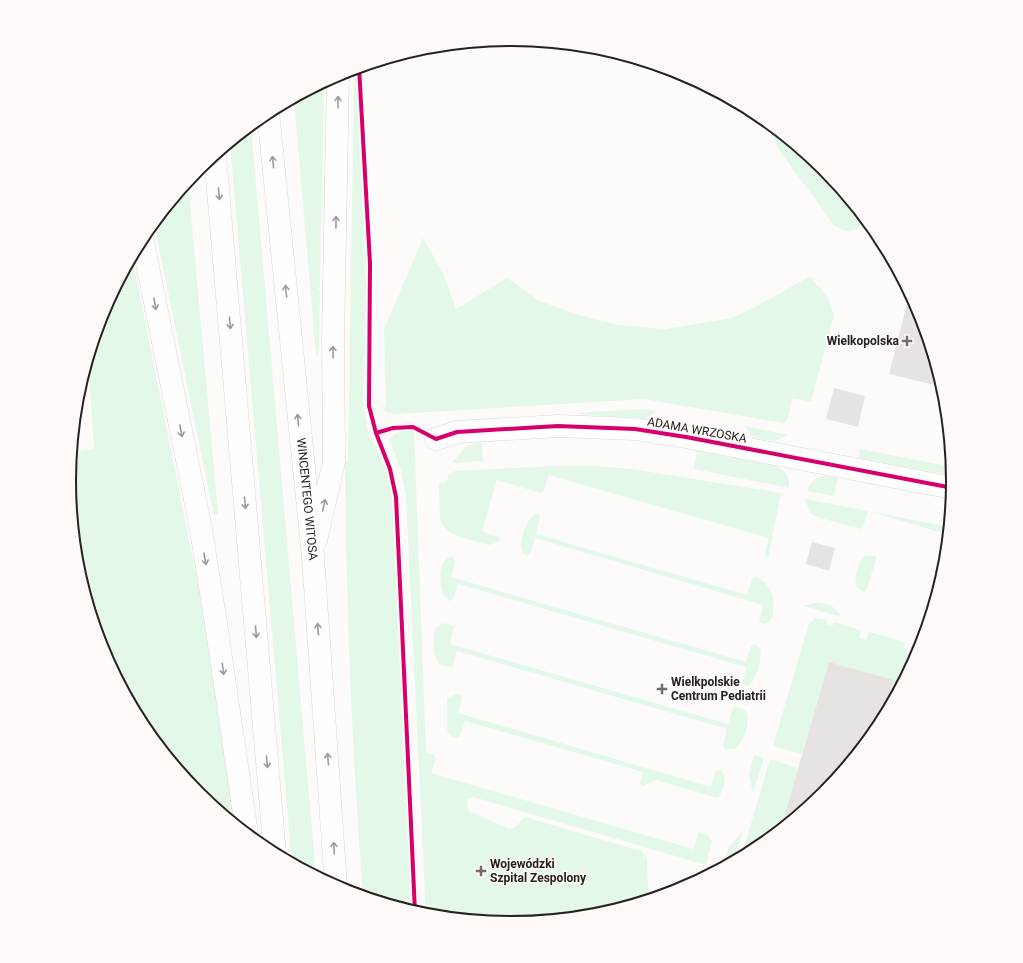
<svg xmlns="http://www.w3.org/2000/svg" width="1023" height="963" font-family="Roboto,sans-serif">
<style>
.green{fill:#e3f8e8}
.building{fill:#e6e3e1}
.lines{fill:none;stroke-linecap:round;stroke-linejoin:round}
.street-casing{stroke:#dad7d5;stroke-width:23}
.secondary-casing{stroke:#dad7d5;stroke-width:23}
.street{stroke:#fffefe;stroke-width:22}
.secondary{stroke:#fffefe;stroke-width:22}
.cycleway-casing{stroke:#fffaf7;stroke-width:6}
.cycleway{stroke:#d6006c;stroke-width:4}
.oneway{stroke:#9d9b9a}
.poi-dot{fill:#716e6c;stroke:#fffaf7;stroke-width:1.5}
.labels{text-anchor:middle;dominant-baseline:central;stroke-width:3;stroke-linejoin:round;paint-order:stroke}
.poi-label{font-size:12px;font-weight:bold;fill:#262220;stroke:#fffaf7;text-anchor:start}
.street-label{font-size:12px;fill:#262220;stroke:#fffaf7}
.rim{fill:none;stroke:#262220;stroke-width:2}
</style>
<rect width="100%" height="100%" fill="#fdfbf9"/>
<!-- green -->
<g class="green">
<path d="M354,79H356L366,269L364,409L368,431L386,469L392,498L411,911L363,897C352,752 346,606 345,461H348Z"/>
<polygon points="324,82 320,287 318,288 320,290 319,346 318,354 316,356 294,99"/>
<polygon points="251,126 316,876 292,864 230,143"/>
<path d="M773,127L825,169L865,218C861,232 844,234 834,225L777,147L772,131Z"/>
<polygon points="188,181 218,513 214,516 154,223"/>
<polygon points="877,233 896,266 895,268 889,266 874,247"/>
<polygon points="423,238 443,273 456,309 507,278 540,301 579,315 619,325 666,329 732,318 759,305 810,276 828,298 834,315 811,402 792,398 788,419 783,423 644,399 397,414 387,412 381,407 386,407 384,329"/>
<polygon points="132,256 201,600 237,826 198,794 143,727 103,651 77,568 69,481 72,452 94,449 88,361 103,312"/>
<polygon points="642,409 657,411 644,419 578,414 578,413"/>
<polygon points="745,426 788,435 774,441 753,438"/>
<polygon points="401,431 414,431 426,752 434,755 436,758 431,773 693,849 699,832 707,835 712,841 706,865 473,797 468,799 467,807 469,811 509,829 514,828 525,817 641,851 647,858 648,890 665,895 598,916 511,924 426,916 406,496 400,467 389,440 396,433"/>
<polygon points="482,442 483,461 452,463 467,446"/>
<polygon points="860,449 953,467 953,476 859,458"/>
<path d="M697,451L776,466C786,471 790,477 789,488L694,469Z"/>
<path d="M551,466H593L632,469L781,493L768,558L765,554L769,538L549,475L543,492L541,493L497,480L482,531L499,537L498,542L490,545C473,540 448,538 440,520L439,483L447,482L448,475L455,471Z"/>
<path d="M825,476L838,478L834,496L807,491C811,483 815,476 825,476Z"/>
<polygon points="805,499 950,527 949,535 868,511 863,527 860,529 814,516 809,511"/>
<path d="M535,514H539L540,517L536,534L747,595L752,579L756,577C773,585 776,600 772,618L765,624L759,622L763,605L535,538L530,554L527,556C514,550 526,519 535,514Z"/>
<path d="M866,556H875L876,559L867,589L864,592L857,587C853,578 858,561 866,556Z"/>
<path d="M450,557H453L455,561L451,577L746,662L751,646L755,644L760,648C763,657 756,680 749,686L742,685L746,667L458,584L453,599L449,601L443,595C440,584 437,562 450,557Z"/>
<polygon points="818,602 831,605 842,617 804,606"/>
<polygon points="815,618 828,620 826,625 832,627 834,622 861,630 859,638 866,640 869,632 905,642 903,649 910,652 912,644 921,647 882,722 894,680 829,662 802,754 773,746 809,623"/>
<path d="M442,623L454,626L450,644L728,724L733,708L737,707L746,711C751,723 744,741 735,749H725L723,745L727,729L457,651L452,667L440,665C432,657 433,639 435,629Z"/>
<path d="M456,694H460L462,698L458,713L711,787L716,771L720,770C729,776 723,787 720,796L717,798L656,780L642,786L640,783L643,772L465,721L460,736L457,738C451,737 448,734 447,728V698Z"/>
<polygon points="754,755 764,758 753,793 749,774"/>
<polygon points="770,759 798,768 780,831 757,850 741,858"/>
<polygon points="743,831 733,862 724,867 728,848"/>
</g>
<!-- building -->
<g class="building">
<polygon points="910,292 920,312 943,387 889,374"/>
<polygon points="834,388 865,396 858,427 826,419"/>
<polygon points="812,542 835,548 829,571 806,564"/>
<polygon points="829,662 894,680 882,722 824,795 780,831"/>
</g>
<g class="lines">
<defs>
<polyline id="street" points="436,439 457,432 558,426 635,429 686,437 953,488"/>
<g id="secondary">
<path id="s1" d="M268,112L313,557L336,887"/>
<polyline points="215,155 275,855"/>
<polyline points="142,238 200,524 215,617 247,834"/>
<polyline points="316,540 334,462 333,338 338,75"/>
</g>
</defs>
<!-- street casing -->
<use href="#street" class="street-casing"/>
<!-- secondary casing -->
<use href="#secondary" class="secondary-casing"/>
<!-- street -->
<use href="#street" class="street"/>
<!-- secondary -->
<use href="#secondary" class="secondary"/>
<defs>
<g id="cycleway">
<polyline points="359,67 370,263 369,406 376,433 390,469 396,497 415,912"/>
<polyline points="376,433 393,428 413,427 436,439 457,432 558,426 635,429 686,437 953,488"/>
</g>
</defs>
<!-- cycleway casing -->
<use href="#cycleway" class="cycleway-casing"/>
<!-- cycleway -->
<use href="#cycleway" class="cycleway"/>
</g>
<!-- one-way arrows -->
<defs><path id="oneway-shaft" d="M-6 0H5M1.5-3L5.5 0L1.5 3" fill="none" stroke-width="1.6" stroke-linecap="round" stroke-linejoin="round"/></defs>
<g class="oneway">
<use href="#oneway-shaft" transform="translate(338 102) rotate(-89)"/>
<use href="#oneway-shaft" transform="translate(273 162) rotate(-96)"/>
<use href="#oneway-shaft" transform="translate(219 194) rotate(85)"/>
<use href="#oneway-shaft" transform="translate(336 222) rotate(-89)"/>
<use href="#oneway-shaft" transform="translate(286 291) rotate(-96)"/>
<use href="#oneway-shaft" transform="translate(155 304) rotate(79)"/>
<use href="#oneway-shaft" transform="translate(230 323) rotate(85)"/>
<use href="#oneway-shaft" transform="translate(333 352) rotate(-91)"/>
<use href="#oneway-shaft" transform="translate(298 420) rotate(-96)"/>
<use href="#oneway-shaft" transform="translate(181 431) rotate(79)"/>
<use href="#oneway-shaft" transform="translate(245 503) rotate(85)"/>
<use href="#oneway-shaft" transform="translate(324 505) rotate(-77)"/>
<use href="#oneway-shaft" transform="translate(205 559) rotate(80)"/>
<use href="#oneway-shaft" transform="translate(318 629) rotate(-94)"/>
<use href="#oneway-shaft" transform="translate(256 632) rotate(85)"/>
<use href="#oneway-shaft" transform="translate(223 669) rotate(82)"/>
<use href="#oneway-shaft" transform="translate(328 759) rotate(-94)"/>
<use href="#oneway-shaft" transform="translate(267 762) rotate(85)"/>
<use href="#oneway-shaft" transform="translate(334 848) rotate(-93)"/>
</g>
<!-- markers -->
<g class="poi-dot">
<path d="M905 335h4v4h4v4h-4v4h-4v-4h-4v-4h4z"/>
<path d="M660 683h4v4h4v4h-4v4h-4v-4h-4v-4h4z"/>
<path d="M479 865h4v4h4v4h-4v4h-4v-4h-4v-4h4z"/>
</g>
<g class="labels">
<!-- poi labels -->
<g class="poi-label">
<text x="899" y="341" text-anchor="end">Wielkopolska</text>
<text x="671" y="682">Wielkpolskie<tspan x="671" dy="14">Centrum Pediatrii</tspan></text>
<text x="490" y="864">Wojewódzki<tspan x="490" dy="14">Szpital Zespolony</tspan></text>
</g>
<!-- street labels -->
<g class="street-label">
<text transform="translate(697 430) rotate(10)">ADAMA WRZOSKA</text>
<text stroke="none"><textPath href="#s1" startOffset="389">WINCENTEGO WITOSA</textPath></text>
</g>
</g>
<!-- crop -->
<path d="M0 0H1023V963H0ZM76 481a435 435 0 1 1 870 0a435 435 0 1 1-870 0Z" fill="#fffaf7" fill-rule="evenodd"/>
<path class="rim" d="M76 481a435 435 0 1 1 870 0a435 435 0 1 1-870 0Z"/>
</svg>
